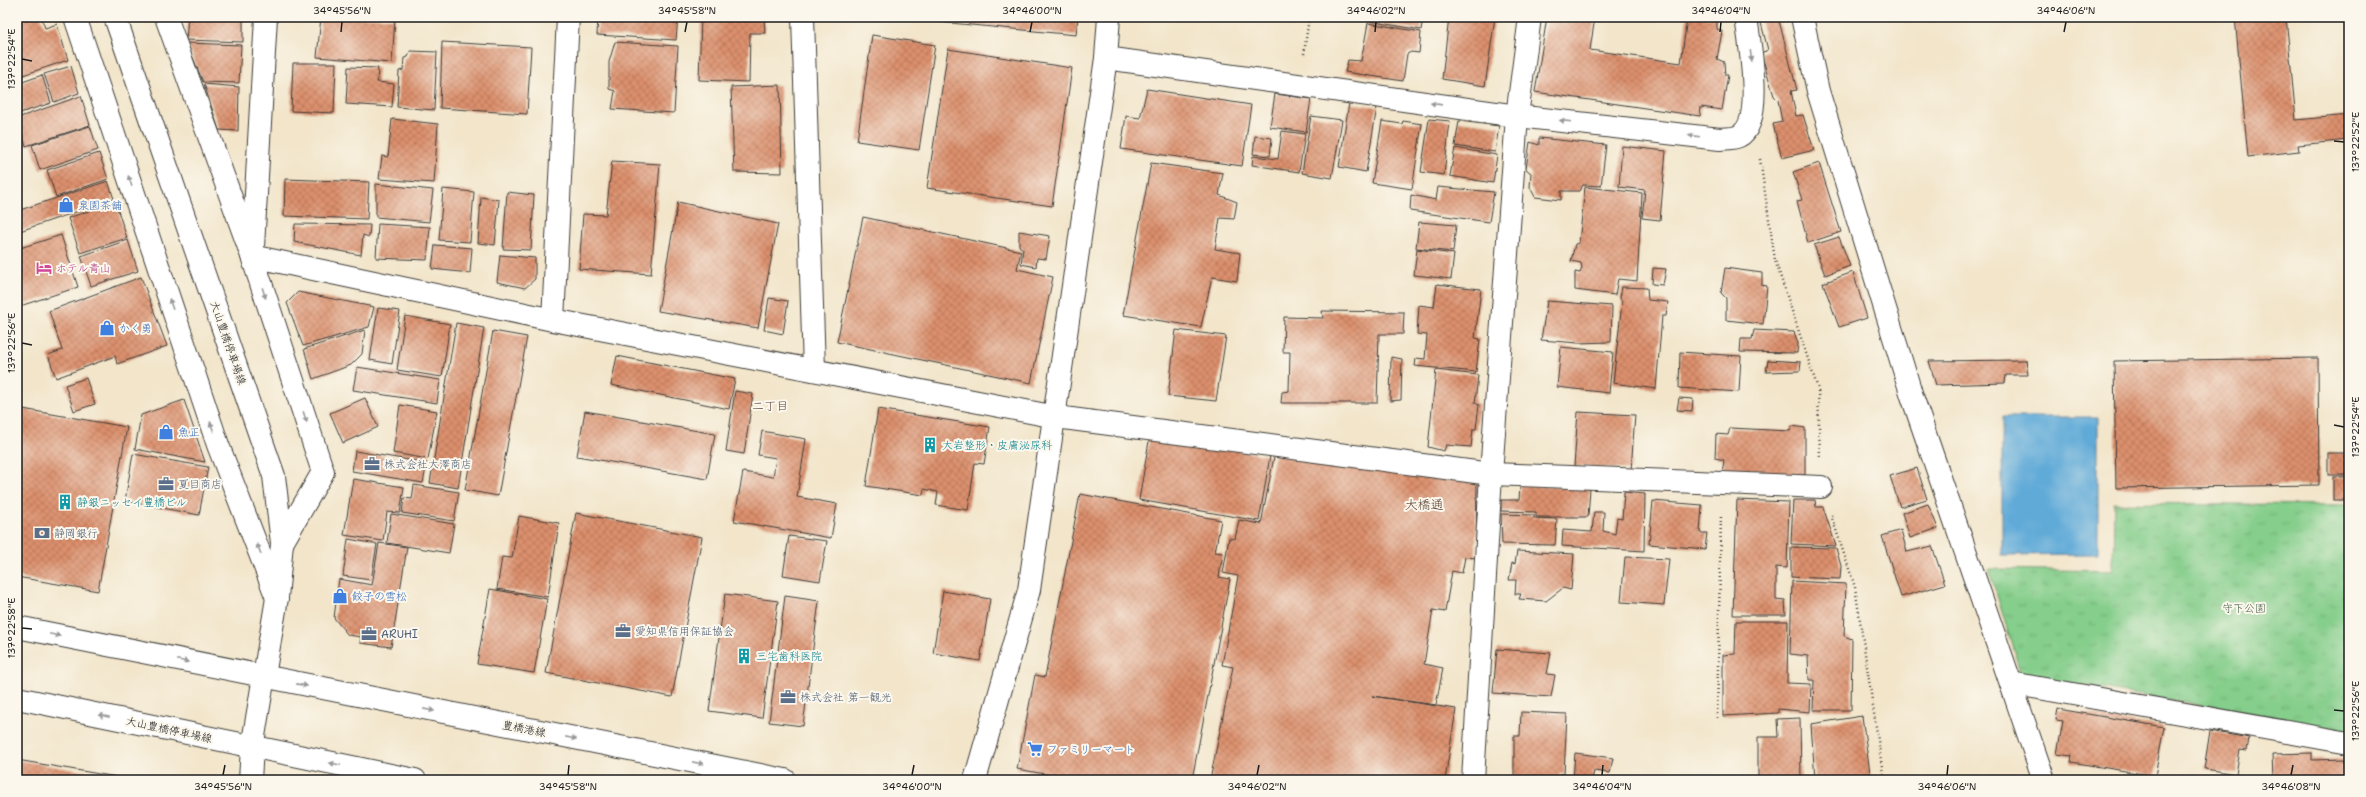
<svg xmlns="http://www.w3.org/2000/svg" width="2366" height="797" font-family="'Shantell Sans','Klee One',sans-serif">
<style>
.park{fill:url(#park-tufts);stroke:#507554}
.water{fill:#61aad8;stroke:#3e637a}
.building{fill:url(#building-cross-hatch)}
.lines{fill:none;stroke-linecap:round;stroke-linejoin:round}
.minor-casing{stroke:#3c3a36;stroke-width:24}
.tertiary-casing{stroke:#3c3a36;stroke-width:24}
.secondary-casing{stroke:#3c3a36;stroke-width:24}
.path{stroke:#3c3a36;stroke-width:2.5;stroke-dasharray:1 3;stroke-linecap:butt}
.minor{stroke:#fff;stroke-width:22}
.tertiary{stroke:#fff;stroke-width:22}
.secondary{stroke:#fff;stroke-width:22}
.oneway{fill:#999}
.ticks{fill:none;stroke:#1c1c1c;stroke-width:1.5}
.labels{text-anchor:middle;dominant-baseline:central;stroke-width:4;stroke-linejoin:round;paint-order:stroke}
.shop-label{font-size:11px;fill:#366cbe;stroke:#fbf7ec;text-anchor:start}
.hotel-label{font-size:11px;fill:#b23c85;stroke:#fbf7ec;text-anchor:start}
.street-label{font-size:11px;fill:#1c1c1c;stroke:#fbf7ec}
.culture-label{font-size:11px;fill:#0d838f;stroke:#fbf7ec;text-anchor:start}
.service-label{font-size:11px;fill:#4e5e75;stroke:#fbf7ec;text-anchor:start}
.park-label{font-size:11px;fill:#415a43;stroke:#fbf7ec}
.neighbourhood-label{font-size:12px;fill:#5f4538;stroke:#fbf7ec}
.quarter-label{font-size:13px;fill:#5f4538;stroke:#fbf7ec}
.neatline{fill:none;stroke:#1c1c1c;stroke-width:1.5}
.ticks-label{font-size:10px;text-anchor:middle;fill:#1c1c1c}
</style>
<defs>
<pattern id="park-tufts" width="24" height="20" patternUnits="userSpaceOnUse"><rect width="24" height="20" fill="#85ce8b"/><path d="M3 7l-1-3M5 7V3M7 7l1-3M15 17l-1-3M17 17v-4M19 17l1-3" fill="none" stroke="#72b077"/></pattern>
<pattern id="building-cross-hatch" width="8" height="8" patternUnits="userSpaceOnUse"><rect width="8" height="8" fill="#dc906d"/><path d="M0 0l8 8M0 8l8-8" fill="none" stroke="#b27559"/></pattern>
</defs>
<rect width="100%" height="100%" fill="#fbf7ec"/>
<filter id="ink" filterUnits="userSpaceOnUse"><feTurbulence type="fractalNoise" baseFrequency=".025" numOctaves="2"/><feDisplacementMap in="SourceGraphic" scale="8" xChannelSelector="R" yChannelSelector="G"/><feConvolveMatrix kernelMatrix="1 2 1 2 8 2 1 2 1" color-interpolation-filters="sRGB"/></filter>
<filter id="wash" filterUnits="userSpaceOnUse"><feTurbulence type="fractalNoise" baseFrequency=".012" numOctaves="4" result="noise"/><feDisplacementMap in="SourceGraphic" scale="16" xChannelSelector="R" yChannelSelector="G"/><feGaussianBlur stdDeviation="0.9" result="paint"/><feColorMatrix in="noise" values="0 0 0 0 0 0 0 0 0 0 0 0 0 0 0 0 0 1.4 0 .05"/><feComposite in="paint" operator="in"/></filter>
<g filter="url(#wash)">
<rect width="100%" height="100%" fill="#f2e5ca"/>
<!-- park -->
<polygon class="park" points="2114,503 2349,505 2349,731 2021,675 1989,569 2113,571"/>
<!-- water -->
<polygon class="water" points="2002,417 2098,417 2098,554 2002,555"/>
<g id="blocks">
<!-- building -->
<g class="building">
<polygon points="17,17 41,17 45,28 57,24 68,60 17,77"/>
<polygon points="188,17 243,17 243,42 186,40"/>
<polygon points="321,17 395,18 392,63 317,57"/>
<polygon points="598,17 678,17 676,40 597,35"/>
<polygon points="701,17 764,17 765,33 750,33 749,82 699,80"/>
<polygon points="913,17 937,17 937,21"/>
<polygon points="941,17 1078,17 1076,35 940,22"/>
<polygon points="1364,17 1423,17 1421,30 1364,20"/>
<polygon points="1449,17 1495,17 1485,86 1442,79"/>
<polygon points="1547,17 1595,17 1590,50 1681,63 1687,17 1717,17 1717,29 1722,31 1717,59 1724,62 1725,75 1728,75 1722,110 1701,107 1700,116 1535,92"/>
<polygon points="1768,17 1778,17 1797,90 1791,91 1796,116 1803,115 1814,150 1782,158 1773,124 1782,122 1778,100 1774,96 1761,53 1768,50 1760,19"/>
<polygon points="2235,17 2286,17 2296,120 2349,115 2349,140 2298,145 2299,151 2248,157"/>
<polygon points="1368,23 1421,32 1419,53 1411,52 1407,54 1403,81 1345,72 1348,60 1361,61"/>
<polygon points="872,35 935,45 919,150 857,141"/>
<polygon points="442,42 531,47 527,114 440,108"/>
<polygon points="615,42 678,46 674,113 612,109 615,91 609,89 609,62"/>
<polygon points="187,43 241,45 239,83 203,82"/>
<polygon points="948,49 1072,68 1052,206 927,188"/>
<polygon points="410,51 437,52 434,110 397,107 399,71 403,70 404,58 408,57"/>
<polygon points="293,63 336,63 334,113 291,111"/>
<polygon points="71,66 79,93 54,102 44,74"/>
<polygon points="348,67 378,68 377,82 394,84 392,107 346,104"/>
<polygon points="42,75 51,103 17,114 17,84"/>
<polygon points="204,84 239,87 238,131 219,130"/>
<polygon points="780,85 782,173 734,172 731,87"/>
<polygon points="1147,89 1251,105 1242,166 1121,149 1126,116 1140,118"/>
<polygon points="1275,94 1311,99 1306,132 1270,127"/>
<polygon points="81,96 90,125 26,146 17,118"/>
<polygon points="1349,103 1377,107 1366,172 1339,167"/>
<polygon points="1311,116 1342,120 1332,178 1302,173"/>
<polygon points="392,119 438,124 434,183 379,179 382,156 388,157"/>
<polygon points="1429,119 1450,121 1444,175 1421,172"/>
<polygon points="1382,121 1402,124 1403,121 1422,124 1412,189 1372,183"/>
<polygon points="1459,121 1499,126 1495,152 1455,146"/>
<polygon points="90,126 98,150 40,170 32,145"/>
<polygon points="17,130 23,147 17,149"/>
<polygon points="1282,131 1305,134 1299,172 1252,165 1253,156 1278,159"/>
<polygon points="1255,136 1272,138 1270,156 1253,154"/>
<polygon points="1539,138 1606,145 1601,186 1583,185 1579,191 1561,191 1561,200 1535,197 1530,187 1531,173 1526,169 1530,142 1539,145"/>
<polygon points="1622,146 1666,151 1660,220 1642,218 1645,190 1619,187"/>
<polygon points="1455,148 1497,155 1493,183 1450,176"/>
<polygon points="99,153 108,179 56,197 47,170"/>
<polygon points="612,161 660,164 651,274 579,269 583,214 606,215"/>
<polygon points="1151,163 1223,173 1219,195 1237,202 1234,219 1220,218 1215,249 1240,253 1237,281 1212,277 1201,327 1123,315"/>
<polygon points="1819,163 1841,232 1808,243 1797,201 1802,200 1793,172"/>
<polygon points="285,179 369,182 367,219 284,216"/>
<polygon points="108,181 114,199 17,232 17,211"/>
<polygon points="376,184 433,190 429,222 376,217"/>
<polygon points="1438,187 1494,192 1489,222 1410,211 1411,195 1436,200"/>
<polygon points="1585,187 1642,193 1637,281 1618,279 1615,295 1575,290 1575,272 1580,273 1582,268 1581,263 1571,261 1575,244 1579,243"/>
<polygon points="443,189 474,192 470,242 439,240"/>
<polygon points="507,192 534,195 531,250 503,249"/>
<polygon points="481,197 499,200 495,245 478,243"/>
<polygon points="115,202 127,238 80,253 68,218"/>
<polygon points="678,202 778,224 758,328 658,311"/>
<polygon points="863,217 1021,251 1017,269 1053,277 1031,383 837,342"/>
<polygon points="1419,222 1456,225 1453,252 1416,248"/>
<polygon points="295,224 370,225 369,237 363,235 361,255 294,242"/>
<polygon points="378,224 430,227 427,260 376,258"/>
<polygon points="1019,231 1050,236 1046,259 1037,258 1036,267 1021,264 1023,249 1019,246"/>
<polygon points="61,235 78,287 17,307 17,249"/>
<polygon points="1839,237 1850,266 1825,275 1814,245"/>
<polygon points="128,240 138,271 91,286 81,256"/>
<polygon points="435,245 472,248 470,273 432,269"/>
<polygon points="1417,249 1454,254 1451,279 1414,275"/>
<polygon points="500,255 535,258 535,279 525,288 497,282"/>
<polygon points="1653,268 1666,269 1663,285 1652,284"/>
<polygon points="1725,268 1762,273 1762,285 1767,286 1763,324 1726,320 1726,298 1721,293"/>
<polygon points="1853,272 1867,318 1839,327 1823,283"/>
<polygon points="141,277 167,346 117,364 115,356 56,378 48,355 62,350 49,311"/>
<polygon points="1437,284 1481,289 1475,338 1480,339 1476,372 1415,366 1416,358 1425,359 1427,335 1417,334 1419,305 1434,307"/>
<polygon points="1622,287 1647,288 1648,300 1668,302 1666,316 1662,316 1656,389 1613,383 1622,302 1620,298"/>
<polygon points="298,292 374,307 369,327 303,346 287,303"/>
<polygon points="769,298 788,301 783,334 764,330"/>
<polygon points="1547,301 1612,306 1611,342 1578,343 1541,340"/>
<polygon points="378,308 400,311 392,364 370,360"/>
<polygon points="1322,311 1404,312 1403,334 1379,334 1377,403 1281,403 1282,392 1289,391 1290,352 1283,352 1284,317 1323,318"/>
<polygon points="405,316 450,324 442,377 397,370"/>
<polygon points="456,323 484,328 458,488 430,483"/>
<polygon points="365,330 362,354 351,365 313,379 304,349"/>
<polygon points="1176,330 1226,336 1216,401 1168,396"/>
<polygon points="1754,330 1794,332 1798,343 1797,353 1740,352 1741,339 1752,339"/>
<polygon points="493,331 527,337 498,496 465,490"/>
<polygon points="1561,347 1613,352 1609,393 1557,387"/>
<polygon points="1680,352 1741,356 1739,392 1679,388"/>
<polygon points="617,356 735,379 729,409 611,385"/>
<polygon points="1391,357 1402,359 1401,400 1390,401"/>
<polygon points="2318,358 2319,485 2116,488 2114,361"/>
<polygon points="1768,360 1801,362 1800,371 1766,372"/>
<polygon points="2026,360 2028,375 2006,375 2005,383 1936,385 1929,361"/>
<polygon points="357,367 440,380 437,403 353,390"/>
<polygon points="1436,370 1478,375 1475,403 1479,405 1476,429 1473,429 1471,447 1446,445 1444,451 1428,447"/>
<polygon points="86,378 95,404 74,411 65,385"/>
<polygon points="735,391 753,394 744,454 726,451"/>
<polygon points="365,398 378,427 343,443 330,413"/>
<polygon points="1679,398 1693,399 1692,411 1677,410"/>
<polygon points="184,400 205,462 135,449 141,415"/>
<polygon points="400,405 437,411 428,459 393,453"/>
<polygon points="17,408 127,427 98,591 17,577"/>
<polygon points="878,409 990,427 984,464 975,463 968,510 936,505 938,492 924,489 923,495 866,486"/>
<polygon points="585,411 715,434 707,479 577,456"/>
<polygon points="1578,412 1635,415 1631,470 1574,466"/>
<polygon points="1792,426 1805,428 1805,475 1722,474 1724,460 1715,458 1716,434 1728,435 1730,428 1790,431"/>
<polygon points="762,431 806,439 797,497 837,504 831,538 734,521 743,472 773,477 776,458 758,455"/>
<polygon points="1150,435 1270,456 1259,521 1139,500"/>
<polygon points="355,451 427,463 423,483 352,471"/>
<polygon points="1275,452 1477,480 1476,558 1465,557 1462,573 1452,571 1445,612 1433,610 1424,664 1443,668 1436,705 1372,696 1456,709 1445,780 1210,780 1233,667 1222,665 1238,576 1223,573 1229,538 1235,539 1239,520 1261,524"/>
<rect x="2328" y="453" width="21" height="22"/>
<polygon points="133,454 208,467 199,515 125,501"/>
<polygon points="1917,468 1927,499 1900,507 1890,476"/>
<rect x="2333" y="477" width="16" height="23"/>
<polygon points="353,479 404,487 400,513 387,512 383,541 344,535"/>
<polygon points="414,485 459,492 454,521 402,513 404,498 412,499"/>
<polygon points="1520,485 1590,489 1588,517 1536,517 1536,512 1501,511 1501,500 1519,500"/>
<polygon points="1624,492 1645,494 1644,551 1562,546 1563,530 1592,532 1594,512 1604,512 1603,531 1615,534 1617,518 1622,519"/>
<polygon points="1080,494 1221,520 1215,552 1223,553 1219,577 1230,579 1192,780 1078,780 1017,769 1035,675 1045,677"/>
<polygon points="1737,500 1789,502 1787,568 1776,567 1776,600 1785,601 1786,615 1733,615"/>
<polygon points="1793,500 1815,500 1816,507 1823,507 1836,546 1791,544"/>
<polygon points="1653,501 1702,505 1700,533 1707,533 1705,549 1649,544"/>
<polygon points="1928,504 1938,528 1910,538 1902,513"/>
<polygon points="576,513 702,537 672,697 546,673"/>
<polygon points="391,514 454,524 449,553 387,543"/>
<polygon points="1501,514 1534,515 1534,518 1557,519 1555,545 1502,544"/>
<polygon points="519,516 559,523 548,597 497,589 502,557 512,558"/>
<polygon points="1901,530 1907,552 1932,546 1945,584 1901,597 1882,536"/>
<polygon points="789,536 827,541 820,581 783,575"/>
<polygon points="348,539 377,544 371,580 343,576"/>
<polygon points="379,543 407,547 391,647 360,643 361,637 348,635 334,618 339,579 372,585"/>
<polygon points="1791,547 1836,548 1841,566 1840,579 1791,577"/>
<polygon points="1517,551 1574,554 1571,590 1563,588 1546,601 1519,599 1521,594 1515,594 1516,580 1509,580 1512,563 1515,564"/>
<polygon points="1625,557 1669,559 1664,605 1621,602"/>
<polygon points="1792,581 1846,584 1844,636 1852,639 1851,710 1813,710 1814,680 1809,680 1808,656 1790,654"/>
<polygon points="490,589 547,599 534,673 477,664"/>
<polygon points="943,591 990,599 980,661 933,653"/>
<polygon points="725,594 778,601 762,718 709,711"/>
<polygon points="785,596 819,601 803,726 769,722"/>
<polygon points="1736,621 1788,621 1787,683 1811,684 1810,712 1778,709 1778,713 1723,716 1723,655 1735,654"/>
<polygon points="1497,649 1551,653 1547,674 1555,675 1551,697 1493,693"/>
<polygon points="2058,709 2164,727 2155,776 2071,762 2072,756 2057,754 2063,721 2056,720"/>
<polygon points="1521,712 1567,714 1564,774 1559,774 1559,780 1514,780 1514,736 1520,736"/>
<polygon points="1862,716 1871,780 1815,780 1811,724"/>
<polygon points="1800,718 1801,780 1758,780 1758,737 1778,737 1777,719"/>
<polygon points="2210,731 2249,738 2247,751 2240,750 2236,774 2204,769"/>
<polygon points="1575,753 1613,758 1610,773 1594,771 1592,780 1573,780"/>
<polygon points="2312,753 2312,760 2344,759 2345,780 2273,780 2272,754"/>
<polygon points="17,760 117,777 117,780 17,780"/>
</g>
</g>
</g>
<g filter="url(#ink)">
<use href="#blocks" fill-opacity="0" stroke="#3c3a36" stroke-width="1"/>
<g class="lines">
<defs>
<g id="minor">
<polyline points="75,17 218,445 277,598"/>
<polyline points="166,17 252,256 323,472 282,543"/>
<polyline points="803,17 814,370"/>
<polyline points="1802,17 1818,91 1912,396 2044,780"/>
<path d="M1106,58L1517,116L1720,139C1725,138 1734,139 1739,136C1765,123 1749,41 1746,17"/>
<polyline points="253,247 266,17"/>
<polyline points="252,256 553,320 1056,417 1491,474 1821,487"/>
<polyline points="553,320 568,17"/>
<polyline points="2011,683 2349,743"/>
<polyline points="975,780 1029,590 1106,58 1109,17"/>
<polyline points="1473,780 1491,474 1517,116 1530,17"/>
</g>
<polyline id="tertiary" points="250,780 252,748"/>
<g id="secondary">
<polyline points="115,17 274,476 282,543 277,598 252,748"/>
<polyline points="17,627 785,780"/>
<polyline points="17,698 415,780"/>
</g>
</defs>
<!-- minor casing -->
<use href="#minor" class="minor-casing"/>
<!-- tertiary casing -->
<use href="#tertiary" class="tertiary-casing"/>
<!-- secondary casing -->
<use href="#secondary" class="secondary-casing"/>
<!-- path -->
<g class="path">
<polyline points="1304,54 1309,17"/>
<polyline points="1760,159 1775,260 1818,389 1820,457"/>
<polyline points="1831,515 1855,587 1884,780"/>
<polyline points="1717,718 1721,514"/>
</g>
<!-- minor -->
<use href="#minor" class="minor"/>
<!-- tertiary -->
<use href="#tertiary" class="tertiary"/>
<!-- secondary -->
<use href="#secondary" class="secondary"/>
</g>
<!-- one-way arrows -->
<defs><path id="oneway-solid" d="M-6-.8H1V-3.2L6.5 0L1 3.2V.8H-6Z"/></defs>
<g class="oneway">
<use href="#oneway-solid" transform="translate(1751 56) rotate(83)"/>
<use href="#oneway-solid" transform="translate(1436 104) rotate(-172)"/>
<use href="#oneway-solid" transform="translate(1565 121) rotate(-173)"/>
<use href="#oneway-solid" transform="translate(1694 136) rotate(-173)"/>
<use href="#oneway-solid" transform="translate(130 181) rotate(-109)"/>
<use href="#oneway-solid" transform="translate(264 293) rotate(72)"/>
<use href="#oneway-solid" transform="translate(171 304) rotate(-109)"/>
<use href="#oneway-solid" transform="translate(305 417) rotate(72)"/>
<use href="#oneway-solid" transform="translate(212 427) rotate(-109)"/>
<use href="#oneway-solid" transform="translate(259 549) rotate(-111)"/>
<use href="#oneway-solid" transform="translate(55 635) rotate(12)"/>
<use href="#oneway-solid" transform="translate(183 661) rotate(12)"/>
<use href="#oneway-solid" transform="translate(302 685) rotate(11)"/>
<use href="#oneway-solid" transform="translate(429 710) rotate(11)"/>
<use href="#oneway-solid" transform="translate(104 716) rotate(-168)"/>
<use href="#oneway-solid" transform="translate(571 738) rotate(11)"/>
<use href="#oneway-solid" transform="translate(698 763) rotate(11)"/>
<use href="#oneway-solid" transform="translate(335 764) rotate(-169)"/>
</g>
</g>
<!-- ticks -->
<path class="ticks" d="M341,32L342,22M685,32L687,22M1030,32L1032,22M1375,32L1376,22M1720,32L1721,22M2064,32L2066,22M22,59L32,61M2334,141L2344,142M22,343L32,345M2334,425L2344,427M22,628L32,629M2334,710L2344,711M223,775L225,765M568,775L569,765M912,775L914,765M1257,775L1259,765M1602,775L1603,765M1947,775L1948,765M2291,775L2293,765"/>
<!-- icons -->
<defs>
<symbol id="shop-bare" viewBox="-9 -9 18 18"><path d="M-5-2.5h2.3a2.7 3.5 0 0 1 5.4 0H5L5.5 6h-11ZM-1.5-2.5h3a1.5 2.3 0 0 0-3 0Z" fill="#3f7fe0" stroke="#fbf7ec" stroke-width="2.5" paint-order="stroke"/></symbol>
<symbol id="hotel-bare" viewBox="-9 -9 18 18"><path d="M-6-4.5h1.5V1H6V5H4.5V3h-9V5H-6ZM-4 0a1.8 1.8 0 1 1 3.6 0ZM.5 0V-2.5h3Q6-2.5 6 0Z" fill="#d1479c" stroke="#fbf7ec" stroke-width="2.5" paint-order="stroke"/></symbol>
<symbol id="building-bare" viewBox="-9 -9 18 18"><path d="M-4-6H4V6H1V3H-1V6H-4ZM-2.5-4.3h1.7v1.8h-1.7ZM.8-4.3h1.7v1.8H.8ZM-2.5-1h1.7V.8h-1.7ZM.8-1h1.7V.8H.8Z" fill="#0f9aa8" stroke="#fbf7ec" stroke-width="2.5" paint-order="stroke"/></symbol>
<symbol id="office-bare" viewBox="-9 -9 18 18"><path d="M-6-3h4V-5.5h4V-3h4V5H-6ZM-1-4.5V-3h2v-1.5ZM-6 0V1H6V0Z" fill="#5c6f8a" stroke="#fbf7ec" stroke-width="2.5" paint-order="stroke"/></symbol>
<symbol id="bank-bare" viewBox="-9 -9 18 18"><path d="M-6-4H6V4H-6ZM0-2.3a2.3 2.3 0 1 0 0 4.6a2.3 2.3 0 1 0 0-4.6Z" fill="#5c6f8a" stroke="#fbf7ec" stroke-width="2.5" paint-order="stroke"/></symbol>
<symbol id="supermarket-bare" viewBox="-9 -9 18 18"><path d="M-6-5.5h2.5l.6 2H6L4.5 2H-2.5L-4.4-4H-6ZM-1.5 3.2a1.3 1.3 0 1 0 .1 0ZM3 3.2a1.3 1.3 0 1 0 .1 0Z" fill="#3f7fe0" stroke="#fbf7ec" stroke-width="2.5" paint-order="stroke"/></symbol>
</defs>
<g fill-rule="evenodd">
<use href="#shop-bare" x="55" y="194" width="22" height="22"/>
<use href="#hotel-bare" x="33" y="257" width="22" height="22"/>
<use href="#shop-bare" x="96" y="317" width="22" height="22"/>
<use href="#shop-bare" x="155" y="421" width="22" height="22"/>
<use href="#building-bare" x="919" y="434" width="22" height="22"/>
<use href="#office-bare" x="361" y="453" width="22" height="22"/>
<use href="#office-bare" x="155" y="473" width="22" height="22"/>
<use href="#building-bare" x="54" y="491" width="22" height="22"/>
<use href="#bank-bare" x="31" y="522" width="22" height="22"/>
<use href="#shop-bare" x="329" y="585" width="22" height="22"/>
<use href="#office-bare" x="612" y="620" width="22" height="22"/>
<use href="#office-bare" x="358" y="623" width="22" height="22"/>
<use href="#building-bare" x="733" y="645" width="22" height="22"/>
<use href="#office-bare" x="777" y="686" width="22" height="22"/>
<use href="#supermarket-bare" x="1024" y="738" width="22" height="22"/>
</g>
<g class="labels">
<!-- shop labels -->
<g class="shop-label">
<text x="78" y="205">泉園茶舗</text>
<text x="119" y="328">かく勇</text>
<text x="178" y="432">魚正</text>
<text x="352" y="596">餃子の雪松</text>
<text x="1047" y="749">ファミリーマート</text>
</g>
<!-- hotel labels -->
<g class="hotel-label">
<text x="56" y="268">ホテル青山</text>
</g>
<!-- street labels -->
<g class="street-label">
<text transform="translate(228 343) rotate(71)">大山豊橋停車場線</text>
<text transform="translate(524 729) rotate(11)">豊橋港線</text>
<text transform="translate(169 730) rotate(12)">大山豊橋停車場線</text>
</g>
<!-- culture labels -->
<g class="culture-label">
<text x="942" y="445">大岩整形・皮膚泌尿科</text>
<text x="77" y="502">静銀ニッセイ豊橋ビル</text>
<text x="756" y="656">三宅歯科医院</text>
</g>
<!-- service labels -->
<g class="service-label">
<text x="384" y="464">株式会社大澤商店</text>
<text x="178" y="484">夏目商店</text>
<text x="54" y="533">静岡銀行</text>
<text x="635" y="631">愛知県信用保証協会</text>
<text x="381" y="634">ARUHI</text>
<text x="800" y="697">株式会社 第一観光</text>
</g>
<!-- park labels -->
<g class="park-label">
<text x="2244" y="608">守下公園</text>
</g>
<!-- neighbourhood labels -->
<g class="neighbourhood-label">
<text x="770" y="406">二丁目</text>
</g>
<!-- quarter labels -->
<g class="quarter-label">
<text x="1424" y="504">大橋通</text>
</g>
</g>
<!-- margin -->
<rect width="2366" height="797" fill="none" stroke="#fbf7ec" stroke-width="44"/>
<rect x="22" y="22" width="2322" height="753" class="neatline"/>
<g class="ticks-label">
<text x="342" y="14">34°45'56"N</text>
<text x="687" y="14">34°45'58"N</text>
<text x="1032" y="14">34°46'00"N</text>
<text x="1376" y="14">34°46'02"N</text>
<text x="1721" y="14">34°46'04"N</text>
<text x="2066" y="14">34°46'06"N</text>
<text transform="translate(11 59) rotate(-90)" y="4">137°22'54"E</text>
<text transform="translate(2355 142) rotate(-90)" y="4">137°22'52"E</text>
<text transform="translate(11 343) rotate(-90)" y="4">137°22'56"E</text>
<text transform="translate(2355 427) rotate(-90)" y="4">137°22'54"E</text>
<text transform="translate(11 628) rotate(-90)" y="4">137°22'58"E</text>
<text transform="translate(2355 711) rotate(-90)" y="4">137°22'56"E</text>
<text x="223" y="790">34°45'56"N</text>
<text x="568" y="790">34°45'58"N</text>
<text x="912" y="790">34°46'00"N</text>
<text x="1257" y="790">34°46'02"N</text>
<text x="1602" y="790">34°46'04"N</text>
<text x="1947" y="790">34°46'06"N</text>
<text x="2291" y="790">34°46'08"N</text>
</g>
</svg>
